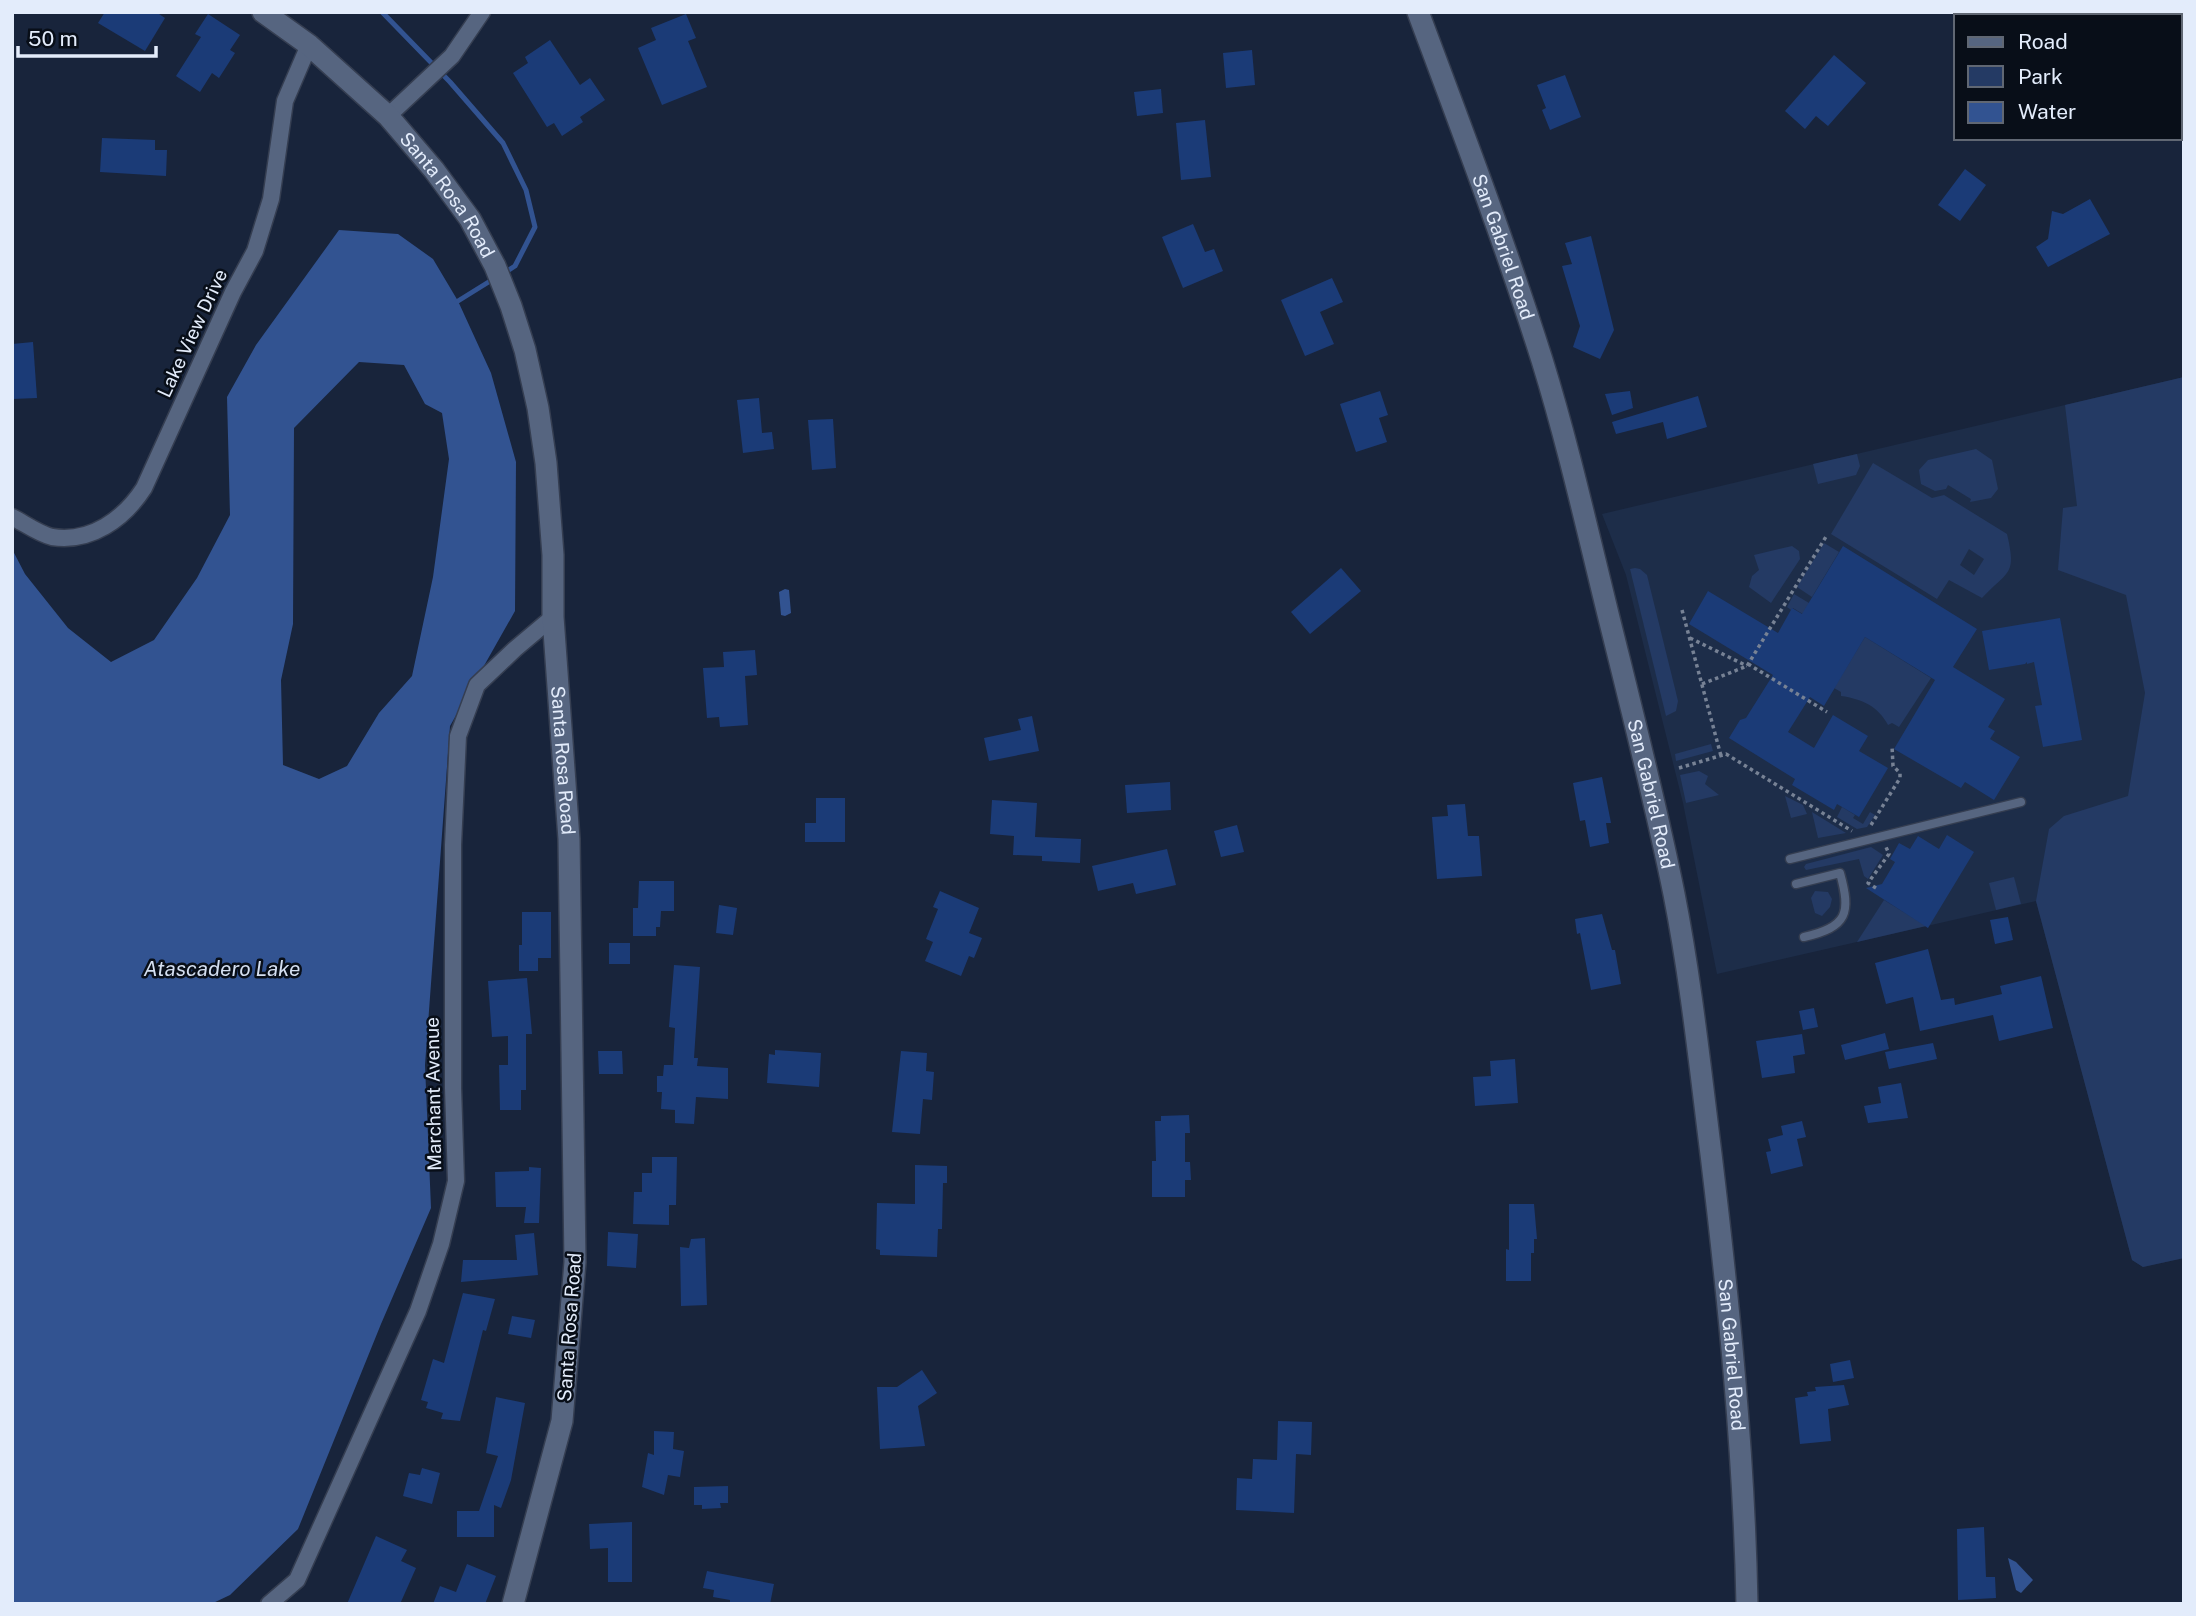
<svg xmlns="http://www.w3.org/2000/svg" width="2196" height="1616" font-family="'Public Sans',sans-serif">
<style>
.built{fill:#1d2d49}
.green{fill:#243a64;fill-rule:evenodd}
.water{fill:#325391;fill-rule:evenodd}
.lines{fill:none;stroke-linecap:round;stroke-linejoin:round}
.stream{stroke:#325391;stroke-width:5}
.building{fill:#1b3b77}
.lane-casing{stroke:#353e51;stroke-width:11}
.street-casing{stroke:#353e51;stroke-width:19}
.secondary-casing{stroke:#353e51;stroke-width:24}
.path{stroke:#778295;stroke-width:3.5;stroke-dasharray:3.5 3.5;stroke-linecap:butt}
.lane{stroke:#566580;stroke-width:8}
.street{stroke:#566580;stroke-width:16}
.secondary{stroke:#566580;stroke-width:21}
.labels{text-anchor:middle;dominant-baseline:central;stroke-width:5;stroke-linejoin:round;paint-order:stroke}
.street-label{font-size:19px;fill:#e3ecfb;stroke:#080e18}
.water-label{font-size:21px;font-style:italic;fill:#d4dff1;stroke:#080e18}
</style>
<rect width="100%" height="100%" fill="#18243b"/>
<!-- built -->
<polygon class="built" points="2184,377 2184,1258 2143,1267 2132,1260 2036,901 1717,974 1683,803 1626,575 1602,514"/>
<!-- green -->
<g class="green">
<polygon points="2184,377 2184,1258 2143,1267 2132,1260 2036,901 2049,829 2064,816 2128,796 2145,693 2126,595 2058,570 2063,508 2077,506 2065,405"/>
<polygon points="1976,449 1992,460 1998,489 1991,498 1970,502 1971,499 1948,485 1946,489 1935,491 1921,484 1919,470 1928,460"/>
<polygon points="1857,454 1860,466 1856,475 1818,484 1813,464"/>
<path d="M1873,463L1932,498L1944,495L2007,534C2017,576 2008,570 1982,598L1949,580L1937,599L1831,534ZM1969,549L1984,559L1974,575L1960,565Z"/>
<polygon points="1824,543 1839,552 1812,597 1797,587"/>
<polygon points="1792,546 1799,551 1800,559 1771,603 1749,587 1752,576 1759,570 1754,555"/>
<polygon points="1635,568 1640,569 1647,575 1678,701 1676,711 1666,716 1630,569"/>
<polygon points="1794,594 1859,633 1852,644 1793,608 1791,610 1787,607"/>
<path d="M1865,637L1931,678L1899,727L1892,723L1888,725C1878,706 1862,699 1841,696V692L1834,688Z"/>
<polygon points="1711,744 1713,751 1676,761 1675,754"/>
<polygon points="1699,771 1708,776 1705,784 1719,795 1686,803 1680,775"/>
<polygon points="1785,796 1803,805 1807,814 1791,818"/>
<polygon points="1842,807 1855,815 1853,818 1863,824 1870,812 1875,815 1867,827 1857,829 1837,817"/>
<polygon points="1812,812 1846,833 1818,838"/>
<polygon points="1871,847 1883,855 1868,879 1864,876 1859,859 1806,870 1804,867 1806,864"/>
<polygon points="2014,877 2021,904 1996,910 1989,883"/>
<polygon points="1815,891 1828,892 1832,899 1830,907 1822,916 1815,913 1811,898"/>
<polygon points="1884,900 1926,926 1857,942"/>
</g>
<!-- water -->
<g class="water">
<path d="M339,230L398,234L433,259L458,301L491,373L516,462L515,611L450,726L425,1065L431,1208L381,1324L298,1529L230,1595L211,1604H12V549L25,574L68,628L111,662L154,640L197,578L230,515L227,397L256,345ZM359,362L404,365L425,404L442,413L449,459L433,577L412,676L379,713L347,766L319,779L283,765L281,680L293,624L294,428Z"/>
<polygon points="785,589 789,590 791,613 785,616 781,615 779,592"/>
<polygon points="2008,1558 2016,1562 2033,1580 2021,1593 2016,1590"/>
</g>
<g class="lines">
<!-- stream -->
<g class="stream">
<polyline points="382,12 450,82 503,143 526,190 535,227 515,266 504,273"/>
<polyline points="458,301 495,278"/>
</g>
</g>
<!-- building -->
<g class="building">
<polygon points="105,12 156,12 165,18 145,51 98,23"/>
<polygon points="208,14 240,35 230,50 235,53 219,78 212,73 200,92 176,76 201,37 195,34"/>
<polygon points="686,14 696,38 688,41 707,87 662,105 638,48 656,40 651,28"/>
<polygon points="550,40 580,85 590,78 605,100 580,117 583,122 562,136 554,123 547,127 513,73 528,63 525,57"/>
<polygon points="1252,50 1255,85 1226,88 1223,53"/>
<polygon points="1834,55 1866,83 1828,126 1816,116 1805,129 1785,111"/>
<polygon points="1565,75 1581,117 1550,130 1542,110 1546,108 1537,85"/>
<polygon points="1161,89 1163,113 1137,116 1134,92"/>
<polygon points="1205,120 1211,177 1181,180 1176,123"/>
<polygon points="102,138 155,140 155,150 167,150 166,176 100,172"/>
<polygon points="1965,169 1986,185 1960,221 1938,205"/>
<polygon points="2090,199 2110,234 2048,267 2036,247 2048,239 2052,211 2063,214"/>
<polygon points="1193,224 1205,252 1214,249 1223,271 1183,288 1162,237"/>
<polygon points="1591,236 1614,330 1600,359 1573,347 1580,326 1562,266 1572,264 1565,243"/>
<polygon points="1332,278 1343,302 1320,312 1334,344 1305,356 1281,300"/>
<polygon points="33,342 37,398 12,399 12,344"/>
<polygon points="1380,391 1388,415 1379,418 1387,442 1356,452 1340,404"/>
<polygon points="1630,391 1633,408 1612,415 1605,394"/>
<polygon points="1698,396 1707,427 1667,439 1663,422 1616,434 1612,422"/>
<polygon points="759,398 762,433 772,432 774,449 743,453 737,400"/>
<polygon points="833,419 836,468 812,470 808,420"/>
<polygon points="1843,546 1977,629 1953,667 2005,699 1988,727 1995,731 1990,739 2020,757 1994,800 1965,782 1961,788 1894,749 1935,680 1865,637 1824,706 1810,697 1788,732 1814,748 1833,715 1868,736 1859,751 1888,768 1859,817 1837,804 1834,810 1792,785 1795,779 1729,738 1740,720 1746,718 1773,675 1689,624 1708,591 1778,633 1792,608 1802,614"/>
<polygon points="1341,568 1361,591 1310,634 1291,612"/>
<polygon points="2060,618 2082,740 2043,747 2035,706 2042,705 2034,662 2027,664 2027,662 2025,664 1989,670 1982,631"/>
<polygon points="755,650 757,675 745,676 748,725 720,727 719,717 707,718 703,668 724,667 723,652"/>
<polygon points="1032,716 1039,751 989,761 984,738 1021,730 1018,719"/>
<polygon points="1602,777 1611,823 1606,823 1609,843 1590,847 1585,820 1580,821 1573,783"/>
<polygon points="1170,782 1171,810 1127,813 1125,785"/>
<polygon points="816,798 845,798 845,842 805,842 805,823 816,823"/>
<polygon points="992,800 1037,803 1035,837 1081,839 1080,863 1042,861 1042,856 1013,855 1014,836 990,834"/>
<polygon points="1465,804 1468,836 1479,836 1482,876 1437,879 1432,817 1448,816 1447,805"/>
<polygon points="1237,825 1244,852 1221,857 1214,831"/>
<polygon points="1947,835 1974,852 1928,928 1866,888 1882,884 1895,862 1890,859 1899,843 1910,849 1918,836 1939,849"/>
<polygon points="1167,849 1176,885 1136,894 1133,883 1098,891 1092,866"/>
<polygon points="639,881 674,881 674,911 661,911 660,927 656,927 656,936 633,936 633,908 638,908"/>
<polygon points="940,891 979,908 969,933 982,938 974,958 969,956 961,976 925,961 933,942 926,939 938,909 933,907"/>
<polygon points="719,905 737,908 733,935 716,933"/>
<polygon points="522,912 551,912 551,958 538,958 538,971 519,971 519,945 522,945"/>
<polygon points="1602,914 1612,950 1615,950 1621,984 1591,990 1580,933 1577,934 1575,919"/>
<polygon points="2008,917 2013,940 1995,944 1990,920"/>
<rect x="609" y="943" width="21" height="21"/>
<polygon points="1928,949 1941,1000 1954,998 1955,1005 2002,994 2000,986 2041,976 2053,1028 1999,1041 1993,1015 1920,1031 1913,997 1886,1004 1875,963"/>
<polygon points="674,965 700,967 694,1058 698,1058 697,1066 728,1068 728,1099 696,1097 694,1124 675,1123 675,1110 661,1109 662,1092 657,1092 657,1076 663,1076 664,1065 673,1065 675,1028 669,1027"/>
<polygon points="527,978 532,1034 526,1034 526,1090 521,1090 521,1110 500,1110 499,1065 508,1065 508,1036 492,1037 488,981"/>
<polygon points="1814,1008 1818,1027 1803,1030 1799,1011"/>
<polygon points="1885,1033 1889,1049 1845,1060 1841,1045"/>
<polygon points="1802,1034 1805,1054 1793,1056 1795,1073 1762,1078 1756,1041"/>
<polygon points="1933,1043 1937,1059 1889,1069 1885,1052"/>
<polygon points="775,1050 821,1053 819,1087 767,1083 769,1054 775,1055"/>
<polygon points="598,1051 622,1051 623,1074 599,1074"/>
<polygon points="901,1051 927,1053 926,1071 934,1072 932,1100 923,1099 920,1134 892,1132"/>
<polygon points="1515,1059 1518,1103 1475,1106 1473,1077 1491,1076 1490,1061"/>
<polygon points="1901,1083 1908,1118 1868,1123 1864,1106 1881,1103 1878,1087"/>
<polygon points="1189,1115 1190,1133 1185,1133 1185,1162 1190,1162 1191,1180 1185,1180 1185,1197 1152,1197 1152,1161 1156,1161 1155,1121 1161,1121 1161,1116"/>
<polygon points="1802,1121 1806,1137 1797,1139 1803,1166 1771,1174 1766,1152 1771,1151 1768,1139 1783,1135 1781,1126"/>
<polygon points="652,1157 677,1157 676,1205 669,1205 669,1225 633,1224 634,1192 642,1192 642,1173 652,1173"/>
<polygon points="915,1165 947,1166 947,1183 943,1183 942,1229 938,1229 937,1257 880,1255 880,1250 876,1249 877,1203 915,1204"/>
<polygon points="529,1167 541,1168 539,1223 524,1223 526,1207 496,1207 495,1172 529,1171"/>
<polygon points="1509,1204 1534,1204 1537,1239 1534,1239 1534,1253 1531,1253 1531,1281 1506,1281 1506,1249 1509,1250"/>
<polygon points="608,1232 638,1234 636,1268 607,1266"/>
<polygon points="534,1233 538,1275 461,1282 463,1260 517,1260 515,1235"/>
<polygon points="705,1238 707,1305 681,1306 680,1247 689,1248 691,1239"/>
<polygon points="463,1293 495,1299 486,1331 483,1330 460,1421 441,1419 443,1413 426,1408 428,1402 421,1400 433,1359 444,1363"/>
<polygon points="512,1316 535,1320 531,1338 508,1334"/>
<polygon points="1850,1360 1854,1378 1833,1382 1830,1364"/>
<polygon points="922,1370 937,1393 918,1406 925,1446 880,1449 877,1387 897,1387"/>
<polygon points="1844,1385 1849,1405 1828,1409 1831,1441 1800,1444 1795,1398 1808,1396 1807,1392 1816,1391 1815,1387"/>
<polygon points="496,1397 525,1403 511,1480 501,1508 494,1505 494,1537 457,1537 457,1511 479,1511 498,1456 486,1453"/>
<polygon points="1278,1421 1312,1422 1311,1455 1296,1454 1294,1513 1236,1510 1237,1478 1252,1479 1253,1459 1277,1460"/>
<polygon points="654,1431 674,1432 673,1449 684,1451 680,1477 668,1475 664,1495 642,1487 648,1453 654,1455"/>
<polygon points="422,1468 440,1473 432,1504 403,1496 409,1473 420,1475"/>
<polygon points="728,1486 728,1503 720,1503 721,1508 702,1509 702,1505 694,1505 694,1487"/>
<polygon points="632,1522 632,1582 608,1582 608,1548 590,1549 589,1524"/>
<polygon points="1984,1527 1986,1577 1995,1577 1996,1598 1958,1600 1957,1529"/>
<polygon points="376,1536 407,1550 401,1561 416,1568 400,1604 347,1604"/>
<polygon points="467,1564 496,1576 485,1604 433,1604 440,1586 456,1592"/>
<polygon points="707,1571 774,1584 770,1604 730,1604 730,1600 713,1597 714,1590 703,1588"/>
</g>
<g class="lines">
<defs>
<g id="lane">
<polyline points="1790,859 2021,802"/>
<path d="M1796,884L1840,873C1851,913 1848,927 1804,937"/>
</g>
<g id="street">
<polyline points="388,116 452,56 482,12"/>
<path d="M12,517C24,523 39,534 52,537C91,543 124,519 144,488L233,292L255,251L271,199L285,101L309,45"/>
<polyline points="269,1604 297,1580 418,1311 441,1244 456,1181 453,1088 453,845 458,736 477,685 515,649 553,617"/>
</g>
<g id="secondary">
<path id="s1" d="M263,12L309,45L388,116L434,170L470,219L495,266L511,306L525,350L538,408L546,463L553,555V617L569,839L575,1262L562,1421L513,1604"/>
<path id="s2" d="M1418,12C1461,127 1505,243 1542,360C1568,444 1587,529 1608,614C1631,707 1655,800 1674,894C1691,980 1700,1067 1711,1154C1729,1303 1744,1453 1747,1604"/>
</g>
</defs>
<!-- lane casing -->
<use href="#lane" class="lane-casing"/>
<!-- street casing -->
<use href="#street" class="street-casing"/>
<!-- secondary casing -->
<use href="#secondary" class="secondary-casing"/>
<!-- path -->
<g class="path">
<polyline points="1682,610 1721,756"/>
<polyline points="1690,638 1747,666"/>
<polyline points="1748,664 1827,712"/>
<polyline points="1702,684 1747,666 1827,535"/>
<polyline points="1679,768 1726,754 1852,831"/>
<polyline points="1871,825 1900,778 1900,773 1893,766 1892,746"/>
<polyline points="1876,888 1868,883 1889,854 1886,847"/>
</g>
<!-- lane -->
<use href="#lane" class="lane"/>
<!-- street -->
<use href="#street" class="street"/>
<!-- secondary -->
<use href="#secondary" class="secondary"/>
</g>
<g class="labels">
<!-- street labels -->
<g class="street-label">
<text stroke="none"><textPath href="#s1" startOffset="262">Santa Rosa Road</textPath></text>
<text stroke="none"><textPath href="#s2" startOffset="250">San Gabriel Road</textPath></text>
<text transform="translate(192 333) rotate(-65)">Lake View Drive</text>
<text stroke="none"><textPath href="#s1" startOffset="850">Santa Rosa Road</textPath></text>
<text stroke="none"><textPath href="#s2" startOffset="817">San Gabriel Road</textPath></text>
<text transform="translate(433 1094) rotate(-91)">Marchant Avenue</text>
<text transform="translate(569 1327) rotate(-86)">Santa Rosa Road</text>
<text stroke="none"><textPath href="#s2" startOffset="1384">San Gabriel Road</textPath></text>
</g>
<!-- water labels -->
<g class="water-label">
<text x="222" y="968">Atascadero Lake</text>
</g>
</g>
<!-- border -->
<rect width="2196" height="1616" fill="none" stroke="#e3ecfb" stroke-width="28"/>
<!-- legend -->
<rect x="1954" y="14" width="228" height="126" fill="#080e18" stroke="#606773" stroke-width="2"/>
<rect x="1968" y="37" width="35" height="10" fill="#566580" stroke="#606773" stroke-width="2"/>
<text x="2018" y="49" font-size="21" fill="#e3ecfb">Road</text>
<rect x="1968" y="66" width="35" height="21" fill="#243a64" stroke="#606773" stroke-width="2"/>
<text x="2018" y="84" font-size="21" fill="#e3ecfb">Park</text>
<rect x="1968" y="102" width="35" height="21" fill="#325391" stroke="#606773" stroke-width="2"/>
<text x="2018" y="119" font-size="21" fill="#e3ecfb">Water</text>
<!-- scale -->
<path d="M18 46v10h138v-10" fill="none" stroke="#e3ecfb" stroke-width="3.5"/>
<text x="28" y="46" font-size="21" fill="#e3ecfb" stroke="#080e18" stroke-width="5" paint-order="stroke">50 m</text>
</svg>
